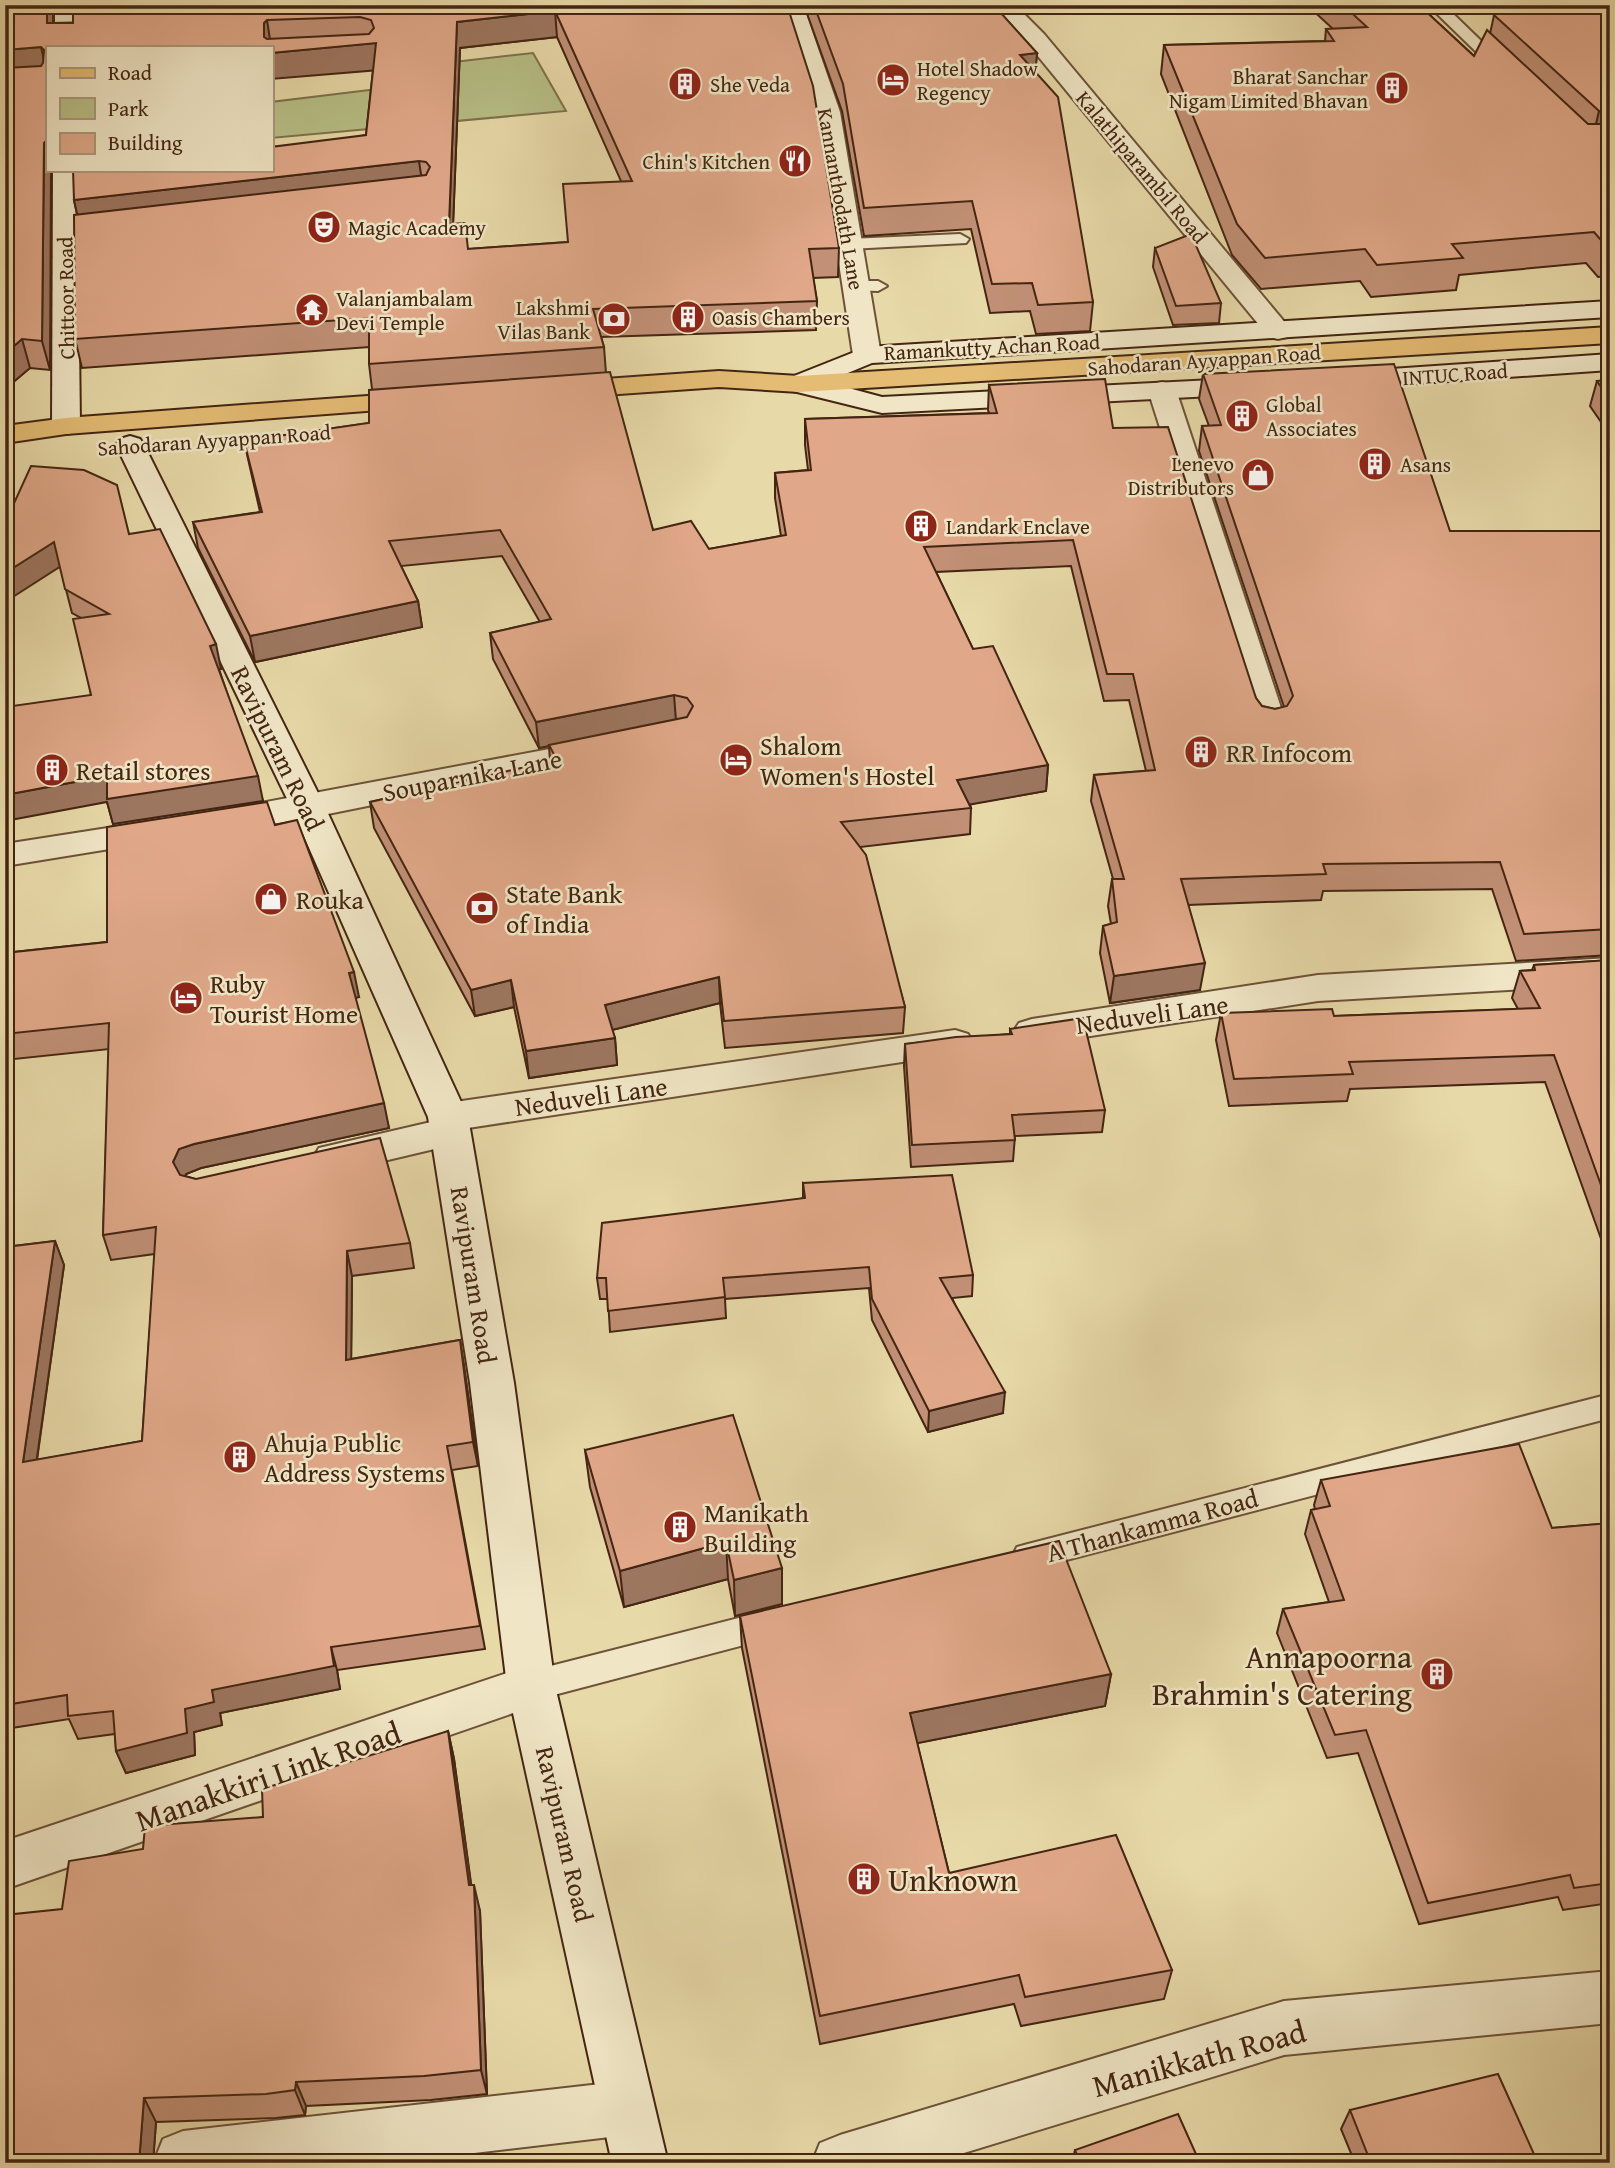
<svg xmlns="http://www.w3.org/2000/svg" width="1615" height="2168" font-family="'Gentium Book Plus',serif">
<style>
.green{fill:#b7bf86;stroke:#7e724c;stroke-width:2}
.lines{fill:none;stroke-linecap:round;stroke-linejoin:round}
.lane-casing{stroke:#6d5238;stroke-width:4}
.street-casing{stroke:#6d5238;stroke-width:4}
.secondary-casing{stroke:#442512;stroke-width:4}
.primary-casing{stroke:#442512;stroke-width:4}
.lane{fill:#f0e6c6;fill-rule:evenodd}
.street{fill:#f0e6c6;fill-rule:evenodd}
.secondary{fill:#f0e6c6;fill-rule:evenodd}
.primary{fill:#e4bc74;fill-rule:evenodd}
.wall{fill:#c19076;stroke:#442512;stroke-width:2;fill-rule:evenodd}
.shaded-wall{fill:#9d7660;stroke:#442512;stroke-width:2}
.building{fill:#e0a889;stroke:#442512;stroke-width:2;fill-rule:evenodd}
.labels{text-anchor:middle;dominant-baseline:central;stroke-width:5;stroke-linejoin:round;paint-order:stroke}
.far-poi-label{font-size:21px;fill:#442512;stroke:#f0e6c6;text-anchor:start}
.far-street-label{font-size:21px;fill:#442512;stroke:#f0e6c6}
.poi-label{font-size:26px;fill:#442512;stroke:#f0e6c6;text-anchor:start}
.street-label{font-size:26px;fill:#442512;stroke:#f0e6c6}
.near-poi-label{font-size:32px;fill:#442512;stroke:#f0e6c6;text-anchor:end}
.near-street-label{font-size:32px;fill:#442512;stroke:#f0e6c6}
</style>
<rect width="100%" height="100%" fill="#e8d9a8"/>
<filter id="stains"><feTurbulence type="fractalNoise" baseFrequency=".00286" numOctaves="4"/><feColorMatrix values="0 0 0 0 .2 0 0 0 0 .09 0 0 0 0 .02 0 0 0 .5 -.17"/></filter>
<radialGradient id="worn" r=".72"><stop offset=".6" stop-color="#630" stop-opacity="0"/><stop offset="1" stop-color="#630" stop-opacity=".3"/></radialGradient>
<!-- green -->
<polygon class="green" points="533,53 566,111 271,138 271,102 411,85 401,68"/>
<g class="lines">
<defs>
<g id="lane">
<polygon points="1428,5 1444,5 1508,67 1511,70 1508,73 1498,73"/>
<polygon points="960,234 969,239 966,243 849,249 840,244 849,239"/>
<polygon points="857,281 878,281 887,286 878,291 851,290 848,286"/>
<polygon points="1610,1394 1610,1418 1028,1570 1017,1567 1012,1557 1017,1547 1028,1544"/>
<polygon points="774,1609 785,1613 790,1623 785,1633 774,1637 531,1701 519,1696 515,1686 519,1676 531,1671"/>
</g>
<g id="street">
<polygon points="781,5 803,5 840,112 881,355 877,361 867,363 857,361 853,355 816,112"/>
<polygon points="992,5 1015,5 1044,34 1287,325 1291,331 1287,337 1278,339 1269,337 1028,44"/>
<polygon points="1162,382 1172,384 1176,390 1286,723 1282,730 1270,733 1258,730 1254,723 1148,390 1152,384"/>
<polygon points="603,739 615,742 620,749 615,756 308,818 218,833 206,830 201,822 206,814 218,811"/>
<polygon points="159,820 171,823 176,831 171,839 5,866 5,844"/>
<polygon points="1610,958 1610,984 1318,1001 1032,1045 1019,1041 1013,1032 1019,1023 1032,1019 1318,975"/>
<polygon points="955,1030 968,1034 974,1043 968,1052 468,1128 470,1132 464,1142 333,1173 319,1168 313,1158 319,1148 431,1122 428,1117 434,1107 448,1103"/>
<polygon points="531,1665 548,1671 555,1686 548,1701 5,1889 5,1841"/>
<polygon points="1610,1971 1610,2023 1284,2055 931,2163 812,2163 820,2143 840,2135 1284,2001"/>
<polygon points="627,2081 646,2089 654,2108 646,2127 627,2135 390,2163 157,2163 155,2159 163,2139 183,2131"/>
</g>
<g id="secondary">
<rect x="55" y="5" width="22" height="42"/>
<polygon points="53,170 77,170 80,426 76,432 66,434 56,432 52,426"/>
<polygon points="1610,301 1610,317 872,363 826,382 882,397 1252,378 1262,380 1266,386 1262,392 1252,394 882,413 789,390 785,384 789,378 867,347"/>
<polygon points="1610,354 1610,370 1347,388 1337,386 1333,380 1337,374 1347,372"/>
<polygon points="130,436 140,439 144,445 325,807 468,1117 514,1383 555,1686 668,2163 612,2163 507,1686 470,1383 428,1117 291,807 116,445 120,439"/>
</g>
<g id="primary">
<polygon points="1610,327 1610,343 799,392 719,387 562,398 552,396 548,390 552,384 562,382 719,371 799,376"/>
<polygon points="422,392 432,394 436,400 432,406 66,434 5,443 5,426 66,418"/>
</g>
</defs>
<!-- lane casing -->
<use href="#lane" class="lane-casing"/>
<!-- street casing -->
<use href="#street" class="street-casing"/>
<!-- secondary casing -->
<use href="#secondary" class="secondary-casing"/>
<!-- primary casing -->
<use href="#primary" class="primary-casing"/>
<!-- lane -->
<use href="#lane" class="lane"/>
<!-- street -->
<use href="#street" class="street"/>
<!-- secondary -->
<use href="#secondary" class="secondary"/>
<!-- primary -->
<use href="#primary" class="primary"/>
</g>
<!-- wall -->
<g class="wall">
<path d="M5,5H53V23L787,5L839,248L838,277L813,278L817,301L816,330L601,337L604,347L606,373L653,530L709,549L781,536L775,498V473L808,470L805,445V419L989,413L988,410L989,385L1113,428L1256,698L1262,706L1275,709L1284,707L1199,451L1202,426H1209L1199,399L1203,374L1450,531H1610V955L1516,961L1492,889L1323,891L1321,900L1188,905L1200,990L1110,1003L1100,953L1103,926L1111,924L1108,906L1112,879H1113L1091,801L1094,775L1146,771L1129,700L1104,701L1071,566L936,572L973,649L1048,765L1046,791L970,804L971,808L970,834L860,847L905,1007L903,1033L725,1048L720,1003L612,1030L615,1038L617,1065L529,1078L514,1007L475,1016L374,828L370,802L550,762L549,746L539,748L493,659L490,633L540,622L502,556L401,566L418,601L422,627L255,662L198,548L193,522L260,512L244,441L369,423L372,389L369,364V347L82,368L75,339L77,214L74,200L366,135L373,70L47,47V170H51L50,370L30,368L5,389ZM557,37L621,181L568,242L468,249L453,224L460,48Z"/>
<polygon points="804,5 998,5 1003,16 1037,53 1035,72 1093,302 1090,331 1036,334 1030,311 990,313 971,229 864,236 842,111"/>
<polygon points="1307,5 1419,5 1474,56 1490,34 1494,15 1610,110 1610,276 1598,277 1586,263 1459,275 1456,290 1371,297 1360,281 1261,289 1232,255 1161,74 1164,45 1325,41 1326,29 1333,29"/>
<polygon points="1155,248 1221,303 1219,323 1173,325 1153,267"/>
<polygon points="1610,380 1610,435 1590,406 1597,381"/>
<polygon points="5,523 129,534 221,669 219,669 263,801 113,824 107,802 91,695 81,618 72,613 60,566"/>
<polygon points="275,825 359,997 355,998 389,1128 201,1168 186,1174 185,1176 410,1243 414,1268 352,1276 351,1359 460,1340 478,1466 452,1470 485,1649 337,1670 340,1689 220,1713 222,1725 194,1732 195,1755 126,1773 116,1751 115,1734 78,1739 69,1719 5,1729 5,1197 12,1216 14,1246 55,1241 64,1265 37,1460 142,1441 155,1254 111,1260 103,1235 109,1049 5,1060 5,953 107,942"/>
<polygon points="1610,960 1610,1264 1545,1082 1350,1089 1347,1101 1229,1106 1216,1040 1221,1013 1334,1016 1518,1009 1512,998 1520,971 1532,970 1534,965"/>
<polygon points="1010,1029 1105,1110 1102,1132 1015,1136 1013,1161 911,1167 904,1066 905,1044 1010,1034"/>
<polygon points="803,1183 973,1275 972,1296 952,1298 1003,1413 928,1432 872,1320 869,1288 725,1299 726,1318 610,1332 608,1299 600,1299 597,1278 803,1198"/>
<polygon points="585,1450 782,1568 782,1604 735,1616 728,1579 624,1607 590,1487"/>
<polygon points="1321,1480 1552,1528 1610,1523 1610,1903 1563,1910 1558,1897 1419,1924 1358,1753 1327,1758 1277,1633 1283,1609 1329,1602 1305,1534 1311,1510 1315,1509 1314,1505"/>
<polygon points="740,1616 1111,1674 1105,1706 917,1743 949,1873 1172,1970 1164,1999 1021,2026 1014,2004 820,2044 742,1648"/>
<polygon points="448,1731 454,1759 471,1885 480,1911 487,2094 431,2100 306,2106 305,2115 276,2118 156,2122 153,2163 5,2163 62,1909 143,1849 263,1817"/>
<polygon points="1350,2110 1538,2163 1355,2163 1341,2129"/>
<polygon points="1075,2150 1200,2163 1072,2163"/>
</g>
<!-- shaded-wall -->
<g class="shaded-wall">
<polygon points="47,5 53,5 53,47 47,23"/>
<polygon points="555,11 557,37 460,48 452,252 449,224 457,22"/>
<polygon points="267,20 271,46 264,37 264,23"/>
<polygon points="376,43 379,70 271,79 271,53"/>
<polygon points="41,47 47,73 5,77 5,50"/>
<polygon points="1037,53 1035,79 1020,55"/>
<polygon points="1610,110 1610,139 1592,141 1599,111"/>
<polygon points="47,140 47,170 51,170 50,370 42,341 44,143"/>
<polygon points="419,161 423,188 80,228 74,200"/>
<polygon points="22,339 30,368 5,389 5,354"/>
<polygon points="54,542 61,566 5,602 5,573"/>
<polygon points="418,601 422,627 255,662 250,636"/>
<polygon points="216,644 221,669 215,670 210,646"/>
<polygon points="674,695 676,721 539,748 536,722"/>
<polygon points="1048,765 1046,791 956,807 957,780"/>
<polygon points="107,776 258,776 263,801 113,824 107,802 5,821 5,795"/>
<polygon points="1205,963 1200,990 1110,1003 1114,976"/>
<polygon points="354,972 359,997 353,998 349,973"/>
<polygon points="719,977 720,1003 608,1031 605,1005"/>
<polygon points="511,980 514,1007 475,1016 471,990"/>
<polygon points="615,1038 617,1065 529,1078 526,1051"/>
<polygon points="384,1103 389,1128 201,1168 186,1174 180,1187 173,1162 179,1149 194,1144"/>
<polygon points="5,1197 12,1216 15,1272 5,1247"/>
<polygon points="55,1241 64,1265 33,1486 23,1462"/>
<polygon points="347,1251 352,1276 351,1384 346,1360"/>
<polygon points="460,1340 464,1365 478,1466 473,1442"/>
<polygon points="1005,1392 1003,1413 928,1432 929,1411"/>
<polygon points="726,1542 728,1579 624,1607 620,1571"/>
<polygon points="782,1568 782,1604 735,1616 734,1580"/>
<polygon points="331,1647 337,1670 340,1689 220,1713 222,1725 194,1732 195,1755 126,1773 116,1751 185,1709 212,1690"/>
<polygon points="1111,1674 1105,1706 908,1745 910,1713"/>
<polygon points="448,1731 454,1759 475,1912 469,1885"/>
<polygon points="474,1885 480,1911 487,2094 481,2070"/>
<polygon points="296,2082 306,2106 305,2115 295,2090"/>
<polygon points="144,2098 156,2122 153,2163 139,2163"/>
</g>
<!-- building -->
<g class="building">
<path d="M5,5H47V23H73V5H787L813,86L839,248L809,249L817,301L593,309L604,347L369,364V318L75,339L74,215L426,175L430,167L426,162L419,161L74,200L73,170H271V147L366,135L376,43L271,53V47H47V140L44,143L42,341L22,339L5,354V68L41,66L43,63L44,50L41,47L5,50ZM555,11L632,181L563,184L568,242L468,249L465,223L449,224L457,22ZM360,17L371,20L374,28L369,34L267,39L264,37V23L267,20Z"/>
<polygon points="814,5 998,5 1004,11 1000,12 1037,53 1020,55 1058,97 1093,302 1038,305 1032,283 992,284 972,201 864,208 843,84"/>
<polygon points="1343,5 1419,5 1474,56 1487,30 1588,124 1610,124 1610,245 1606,246 1594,232 1452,244 1463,258 1377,265 1365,249 1265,258 1237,224 1164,45 1334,41 1326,29 1367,27"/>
<polygon points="1499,5 1610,5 1610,110 1599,111 1494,15"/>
<polygon points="1191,234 1221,303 1176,306 1155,248"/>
<polygon points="1394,364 1450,531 1610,531 1610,929 1524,934 1500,862 1323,864 1326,874 1181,879 1205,963 1114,976 1103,926 1117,922 1112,879 1124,879 1094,775 1155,770 1133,674 1107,674 1073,540 924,547 973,649 993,646 1048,765 957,780 971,808 841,822 866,855 905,1007 724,1021 719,977 605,1005 615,1038 526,1051 511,980 471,990 370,802 557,760 549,745 687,717 693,706 687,698 674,695 536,722 490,633 551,619 500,530 389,541 418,601 250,636 193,522 262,512 244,441 369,423 369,390 610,372 653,530 691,521 709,549 786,535 775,473 811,470 805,419 997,413 989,385 1105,379 1113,428 1168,427 1256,698 1262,706 1275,709 1287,706 1293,696 1202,426 1221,425 1203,374"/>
<polygon points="1610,380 1610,400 1597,381"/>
<polygon points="31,466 84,470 117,485 129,534 160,529 216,644 210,646 258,776 107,799 107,776 5,795 5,707 91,695 73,619 109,614 65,589 54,542 5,573 5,523"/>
<polygon points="267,802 275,825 297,820 354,972 349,973 384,1103 194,1144 179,1149 173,1162 180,1175 196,1179 380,1138 410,1243 347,1251 346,1360 460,1340 473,1442 447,1446 480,1626 331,1647 334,1666 212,1690 214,1702 185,1709 187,1733 116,1751 113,1711 68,1716 67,1695 5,1705 5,1245 5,1247 55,1241 23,1462 142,1441 156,1227 103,1235 109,1023 5,1034 5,953 107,942 107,827"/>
<polygon points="1610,960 1610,1210 1554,1055 1349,1062 1353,1074 1234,1079 1221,1013 1332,1009 1334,1016 1540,1008 1520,971 1535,970 1534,965"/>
<polygon points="1083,1018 1105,1110 1012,1115 1015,1140 912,1145 905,1044 956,1037 1012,1034 1010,1029"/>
<polygon points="952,1175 973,1275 940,1278 1005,1392 929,1411 872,1299 869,1267 723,1278 725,1297 608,1311 606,1278 597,1278 602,1223 805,1198 803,1183"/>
<polygon points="733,1415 782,1568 734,1580 726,1542 620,1571 585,1450"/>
<polygon points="1519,1444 1552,1528 1610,1523 1610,1661 1603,1662 1610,1676 1610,1883 1574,1888 1570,1875 1428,1903 1366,1730 1335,1735 1283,1609 1344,1600 1311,1510 1330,1506 1321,1480"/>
<polygon points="1059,1541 1111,1674 910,1713 949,1873 1116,1835 1172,1970 1025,1997 1019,1975 820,2016 740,1616"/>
<polygon points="448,1731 469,1885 474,1885 481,2070 424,2076 296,2082 295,2090 266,2094 144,2098 139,2163 5,2163 5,1915 62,1909 69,1861 143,1849 145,1826 263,1817 262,1789"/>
<polygon points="1498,2074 1538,2163 1371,2163 1350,2110"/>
<polygon points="1178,2114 1200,2163 1080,2163 1075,2150"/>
<polygon points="525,2159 526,2163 504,2163"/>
</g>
<!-- icons -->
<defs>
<symbol id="hotel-disc" viewBox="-11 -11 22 22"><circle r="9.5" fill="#8f2418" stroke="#f0e6c6"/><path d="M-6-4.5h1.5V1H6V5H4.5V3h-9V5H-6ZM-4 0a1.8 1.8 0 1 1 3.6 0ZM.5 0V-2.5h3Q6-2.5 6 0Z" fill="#fff"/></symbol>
<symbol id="building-disc" viewBox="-11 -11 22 22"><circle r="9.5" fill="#8f2418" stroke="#f0e6c6"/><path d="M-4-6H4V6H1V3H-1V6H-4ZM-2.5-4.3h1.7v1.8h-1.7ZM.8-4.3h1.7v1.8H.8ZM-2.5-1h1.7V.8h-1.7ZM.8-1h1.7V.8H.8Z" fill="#fff"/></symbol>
<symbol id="restaurant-disc" viewBox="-11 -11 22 22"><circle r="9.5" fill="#8f2418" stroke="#f0e6c6"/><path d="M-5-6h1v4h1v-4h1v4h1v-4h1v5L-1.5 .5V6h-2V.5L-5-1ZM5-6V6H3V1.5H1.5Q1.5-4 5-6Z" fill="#fff"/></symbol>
<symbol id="theatre-disc" viewBox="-11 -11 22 22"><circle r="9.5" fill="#8f2418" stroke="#f0e6c6"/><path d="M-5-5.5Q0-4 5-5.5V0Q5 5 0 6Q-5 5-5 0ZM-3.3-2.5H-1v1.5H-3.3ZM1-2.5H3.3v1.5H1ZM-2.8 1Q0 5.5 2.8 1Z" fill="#fff"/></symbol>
<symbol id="temple-disc" viewBox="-11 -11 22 22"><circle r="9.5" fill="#8f2418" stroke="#f0e6c6"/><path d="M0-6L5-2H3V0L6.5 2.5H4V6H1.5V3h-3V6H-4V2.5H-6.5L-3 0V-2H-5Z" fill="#fff"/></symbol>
<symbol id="bank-disc" viewBox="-11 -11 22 22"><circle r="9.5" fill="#8f2418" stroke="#f0e6c6"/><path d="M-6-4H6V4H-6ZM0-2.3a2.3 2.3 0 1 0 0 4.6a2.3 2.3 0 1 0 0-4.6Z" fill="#fff"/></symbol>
<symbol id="shop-disc" viewBox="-11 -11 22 22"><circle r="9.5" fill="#8f2418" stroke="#f0e6c6"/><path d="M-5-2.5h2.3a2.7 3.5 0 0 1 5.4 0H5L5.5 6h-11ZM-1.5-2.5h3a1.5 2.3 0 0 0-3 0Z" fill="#fff"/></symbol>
</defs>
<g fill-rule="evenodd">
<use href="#hotel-disc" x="874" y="61" width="38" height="38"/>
<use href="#building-disc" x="666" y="65" width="38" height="38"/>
<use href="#building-disc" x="1373" y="69" width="38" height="38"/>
<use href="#restaurant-disc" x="776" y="142" width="38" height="38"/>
<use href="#theatre-disc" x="305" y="208" width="38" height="38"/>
<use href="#temple-disc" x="293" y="291" width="38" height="38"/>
<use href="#building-disc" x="669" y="298" width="38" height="38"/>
<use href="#bank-disc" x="595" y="300" width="38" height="38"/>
<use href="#building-disc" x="1223" y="397" width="38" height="38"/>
<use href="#building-disc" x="1356" y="445" width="38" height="38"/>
<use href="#shop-disc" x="1239" y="456" width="38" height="38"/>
<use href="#building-disc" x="902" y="507" width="38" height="38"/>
<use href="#building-disc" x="1182" y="733" width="38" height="38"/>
<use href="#hotel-disc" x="717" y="741" width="38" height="38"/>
<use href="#building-disc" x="33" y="751" width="38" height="38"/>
<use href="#shop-disc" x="252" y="880" width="38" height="38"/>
<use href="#bank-disc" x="463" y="889" width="38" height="38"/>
<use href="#hotel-disc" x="167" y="979" width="38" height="38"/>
<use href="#building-disc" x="221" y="1438" width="38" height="38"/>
<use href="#building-disc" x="661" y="1508" width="38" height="38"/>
<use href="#building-disc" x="1418" y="1655" width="38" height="38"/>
<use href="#building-disc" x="845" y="1860" width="38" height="38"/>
</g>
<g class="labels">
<!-- far-poi labels -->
<g class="far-poi-label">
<text x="917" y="68">Hotel Shadow<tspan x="917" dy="24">Regency</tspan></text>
<text x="1368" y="76" text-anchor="end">Bharat Sanchar<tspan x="1368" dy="24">Nigam Limited Bhavan</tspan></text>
<text x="710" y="84">She Veda</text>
<text x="770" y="161" text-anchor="end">Chin's Kitchen</text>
<text x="348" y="227">Magic Academy</text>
<text x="336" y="298">Valanjambalam<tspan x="336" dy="24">Devi Temple</tspan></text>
<text x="590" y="307" text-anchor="end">Lakshmi<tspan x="590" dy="24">Vilas Bank</tspan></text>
<text x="712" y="317">Oasis Chambers</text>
<text x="1266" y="404">Global<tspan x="1266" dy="24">Associates</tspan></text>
<text x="1234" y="463" text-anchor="end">Lenevo<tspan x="1234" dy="24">Distributors</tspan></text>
<text x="1400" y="464">Asans</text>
<text x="946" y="526">Landark Enclave</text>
</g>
<!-- far-street labels -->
<g class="far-street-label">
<text transform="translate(1142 167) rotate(50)">Kalathiparambil Road</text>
<text transform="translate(841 199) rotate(80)">Kannanthodath Lane</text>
<text transform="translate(66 298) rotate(-91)">Chittoor Road</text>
<text transform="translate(992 347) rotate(-3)">Ramankutty Achan Road</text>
<text transform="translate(1204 360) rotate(-4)">Sahodaran Ayyappan Road</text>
<text transform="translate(1455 374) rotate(-4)">INTUC Road</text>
<text transform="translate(214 440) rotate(-4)">Sahodaran Ayyappan Road</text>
</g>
<!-- poi labels -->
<g class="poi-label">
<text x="760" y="745">Shalom<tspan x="760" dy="30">Women's Hostel</tspan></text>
<text x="1226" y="752">RR Infocom</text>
<text x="76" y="770">Retail stores</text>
<text x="506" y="893">State Bank<tspan x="506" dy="30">of India</tspan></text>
<text x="296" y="899">Rouka</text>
<text x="210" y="983">Ruby<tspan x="210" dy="30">Tourist Home</tspan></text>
<text x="264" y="1442">Ahuja Public<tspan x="264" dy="30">Address Systems</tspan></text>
<text x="704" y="1512">Manikath<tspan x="704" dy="30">Building</tspan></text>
</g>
<!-- street labels -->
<g class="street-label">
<text transform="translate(278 748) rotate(64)">Ravipuram Road</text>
<text transform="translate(472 775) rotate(-11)">Souparnika Lane</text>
<text transform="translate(1152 1014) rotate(-8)">Neduveli Lane</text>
<text transform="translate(591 1096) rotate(-8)">Neduveli Lane</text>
<text transform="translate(474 1275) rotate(81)">Ravipuram Road</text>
<text transform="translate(1152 1525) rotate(-15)">A Thankamma Road</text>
<text transform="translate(565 1834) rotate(77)">Ravipuram Road</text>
</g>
<!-- near-poi labels -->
<g class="near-poi-label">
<text x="1412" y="1656">Annapoorna<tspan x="1412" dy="37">Brahmin's Catering</tspan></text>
<text x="888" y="1879" text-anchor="start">Unknown</text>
</g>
<!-- near-street labels -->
<g class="near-street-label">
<text transform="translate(268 1776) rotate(-19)">Manakkiri Link Road</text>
<text transform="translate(1199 2058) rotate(-15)">Manikkath Road</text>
</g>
</g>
<!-- margin -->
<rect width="1615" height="2168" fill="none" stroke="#e8d9a8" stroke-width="28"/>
<rect x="7" y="7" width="1601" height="2154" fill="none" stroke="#442512" stroke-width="3.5"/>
<rect x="14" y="14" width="1587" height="2140" fill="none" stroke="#442512" stroke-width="2"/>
<!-- legend -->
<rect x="46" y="46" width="228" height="126" fill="#f0e6c6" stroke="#ab997e" stroke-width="2"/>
<rect x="60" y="68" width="35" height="10" fill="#e4bc74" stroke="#ab997e" stroke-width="2"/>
<text x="108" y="80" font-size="21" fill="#442512">Road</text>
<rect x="60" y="98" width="35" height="21" fill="#b7bf86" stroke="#ab997e" stroke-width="2"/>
<text x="108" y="116" font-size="21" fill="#442512">Park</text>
<rect x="60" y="133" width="35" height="21" fill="#e0a889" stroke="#ab997e" stroke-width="2"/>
<text x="108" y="150" font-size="21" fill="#442512">Building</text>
<rect width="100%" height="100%" filter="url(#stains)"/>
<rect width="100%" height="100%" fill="url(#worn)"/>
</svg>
